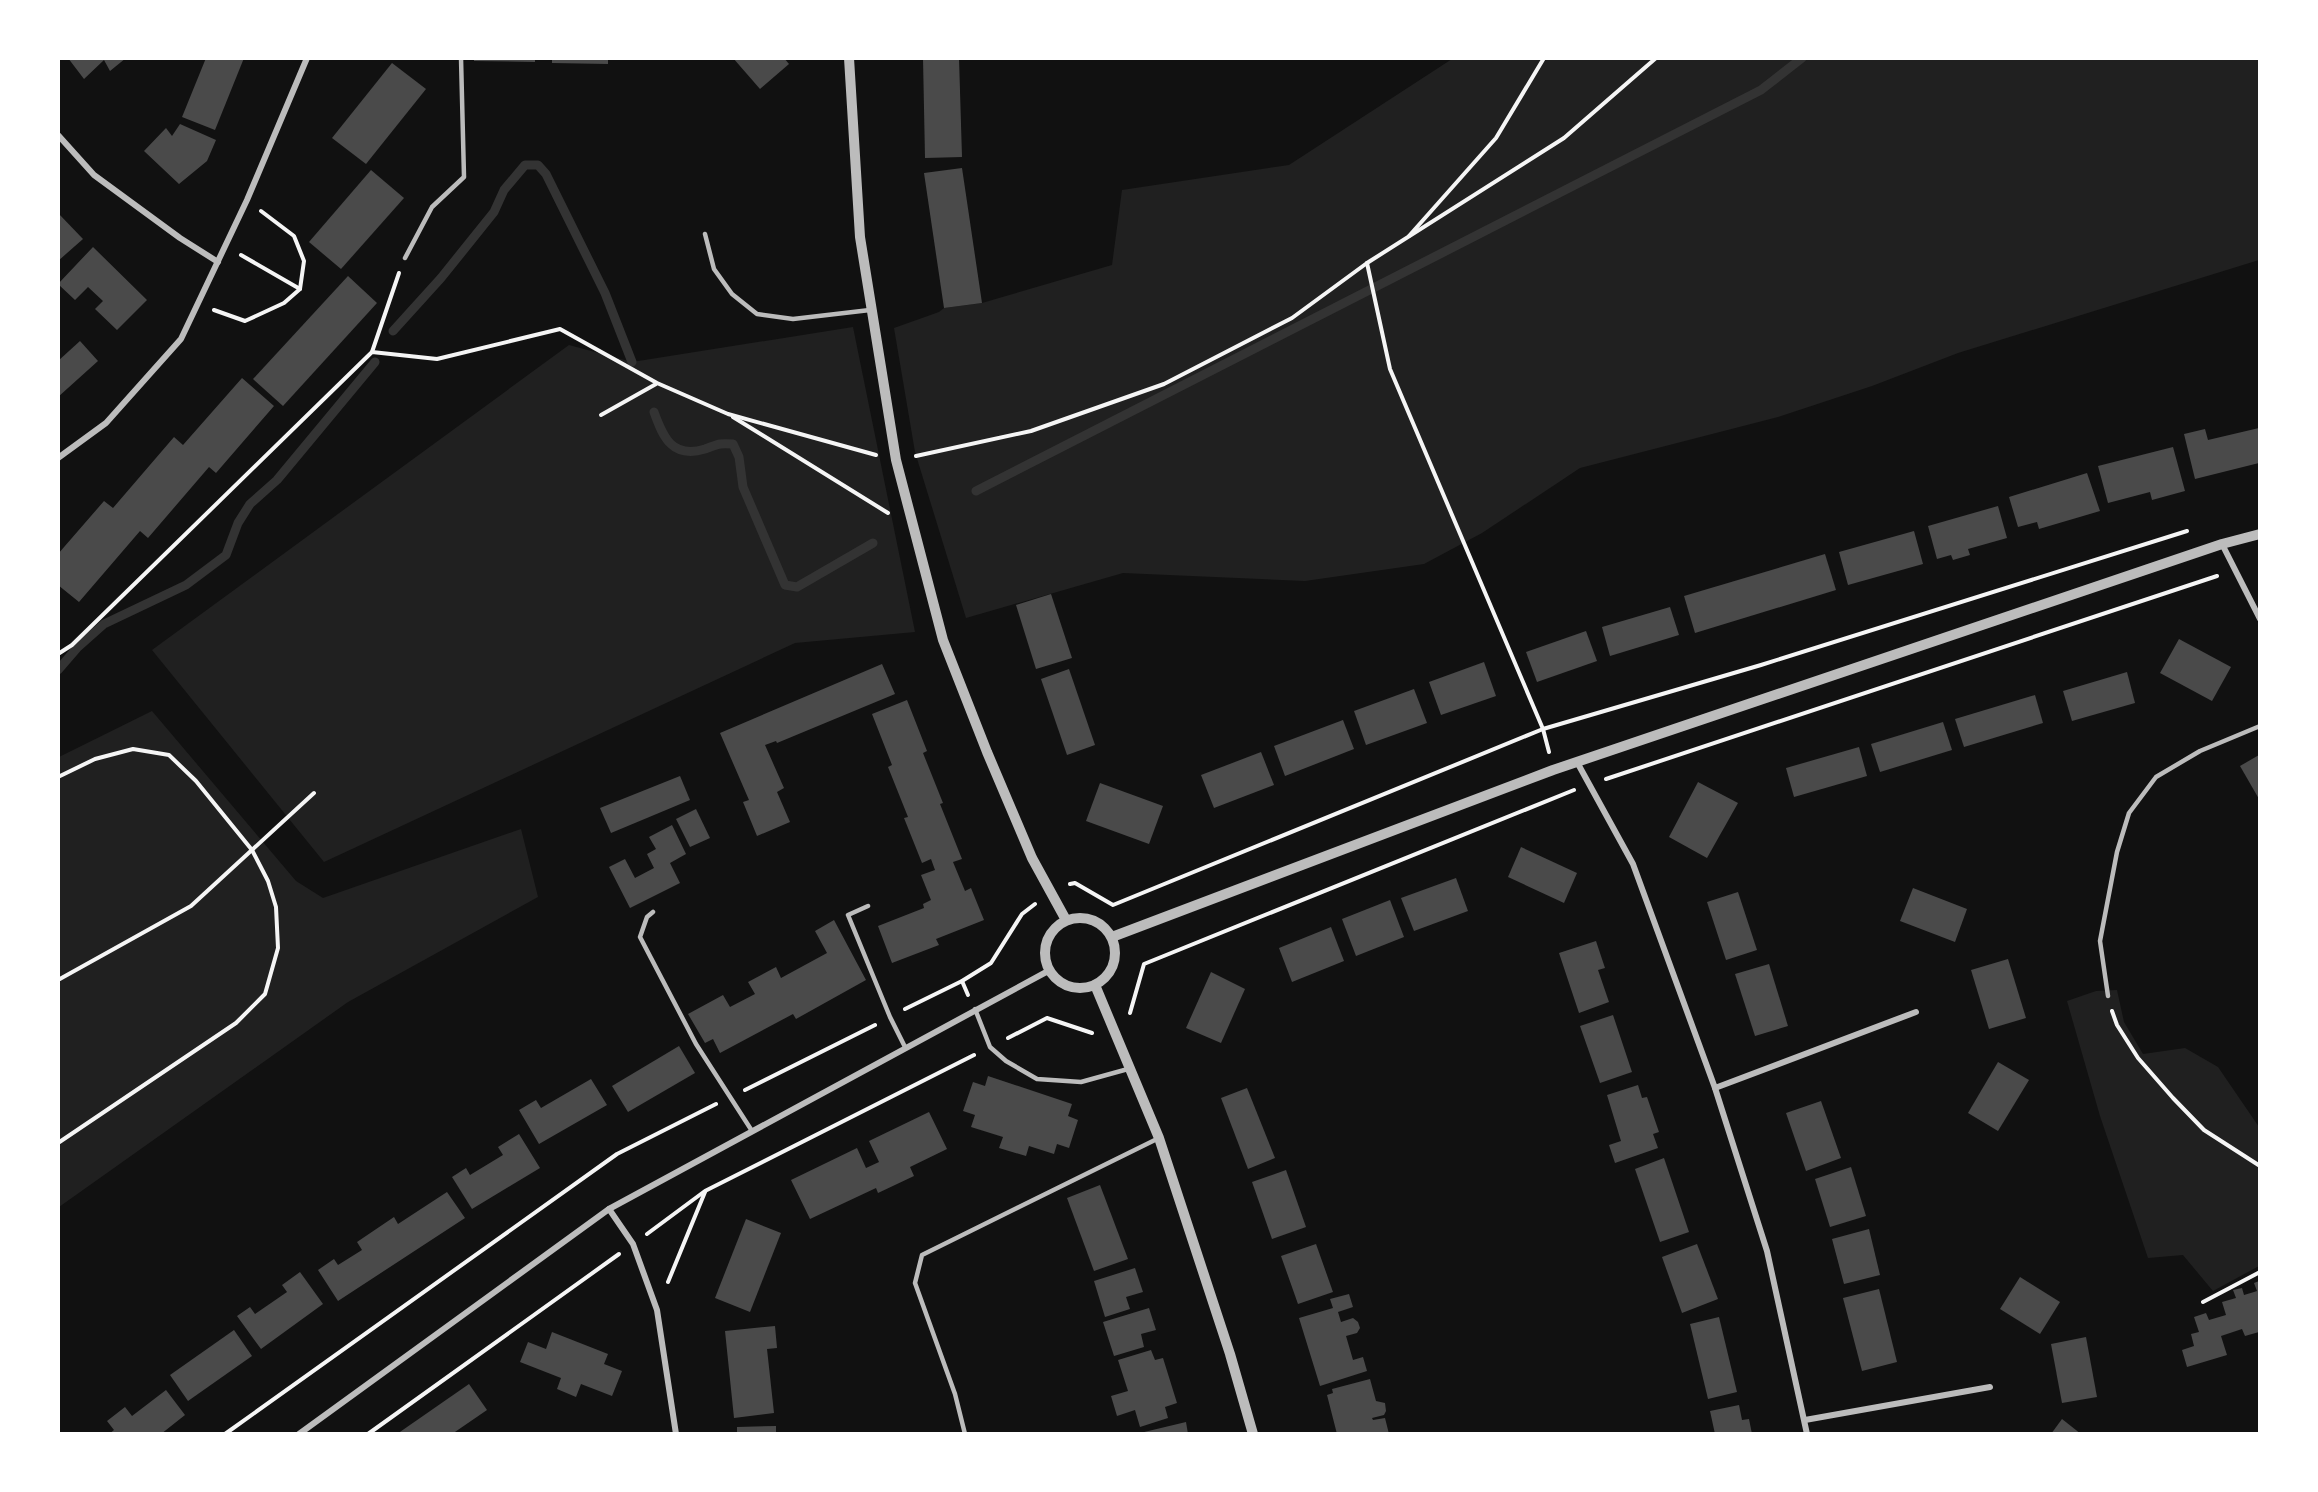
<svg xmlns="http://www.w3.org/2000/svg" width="2318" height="1492" font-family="'Fira Sans Condensed',sans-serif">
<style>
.green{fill:#202020}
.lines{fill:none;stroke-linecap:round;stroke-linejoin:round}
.stream{stroke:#333;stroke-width:9}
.building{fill:#4a4a4a}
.path{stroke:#f5f5f5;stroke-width:4}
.service{stroke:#bcbcbc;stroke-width:4.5}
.minor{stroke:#bcbcbc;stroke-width:6}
.tertiary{stroke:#bcbcbc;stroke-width:10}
</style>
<rect width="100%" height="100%" fill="#111"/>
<!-- green -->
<g class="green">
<polygon points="1452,59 2259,59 2259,260 1958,353 1872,386 1778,417 1580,468 1482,533 1424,564 1305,581 1123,573 966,618 915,452 894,328 939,312 944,308 982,303 1112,265 1122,190 1289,165"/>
<polygon points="853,327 915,632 795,643 324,862 152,650 569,345 632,362"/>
<polygon points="152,711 296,881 323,898 521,829 538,897 348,1002 59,1207 59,757"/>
<polygon points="2117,990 2124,1022 2143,1054 2185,1048 2218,1067 2259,1127 2259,1266 2213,1291 2183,1255 2148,1258 2100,1116 2067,1001 2096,991"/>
</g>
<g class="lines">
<!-- stream -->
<g class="stream">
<polyline points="393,331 441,278 494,212 504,190 525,165 538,165 546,174 605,293 632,362"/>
<path d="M654,412C663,437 672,459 705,449C719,444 718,443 733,444L739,457L743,487L785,585L797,587L873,543"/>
<polyline points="976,491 1761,90 1802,58"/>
<polyline points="58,670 77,648 104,624 186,585 226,555 238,523 250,504 277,480 375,362"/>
</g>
</g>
<!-- building -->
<g class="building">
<polygon points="68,58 126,58 110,71 104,60 84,79"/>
<polygon points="206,58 244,58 215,130 182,117"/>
<polygon points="474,58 535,58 535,62 474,61"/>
<polygon points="552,58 608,58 608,64 552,63"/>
<polygon points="733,58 784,58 789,64 760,89"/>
<polygon points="923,58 959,58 962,157 925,158"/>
<polygon points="392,63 426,89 366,164 332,138"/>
<polygon points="180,124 216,140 207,161 179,184 144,151 166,128 172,136"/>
<polygon points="962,168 982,303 944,308 924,173"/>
<polygon points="371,170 404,198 341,269 309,242"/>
<polygon points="58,213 83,239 58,261"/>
<polygon points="93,247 147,300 117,330 95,309 103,301 88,287 75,300 58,284"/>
<polygon points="348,276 377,303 283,406 253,379"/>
<polygon points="80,341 98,361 58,397 58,361"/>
<polygon points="242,378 274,406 216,473 209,467 148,538 140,531 79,602 58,585 58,554 104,501 113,508 174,437 183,445"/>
<polygon points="2259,428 2259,463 2195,479 2184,434 2205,429 2208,440"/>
<polygon points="2173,447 2185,491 2152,500 2150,492 2108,503 2098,466"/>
<polygon points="2087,473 2100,511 2039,529 2037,522 2018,527 2009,497"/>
<polygon points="1998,506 2007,538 1968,549 1970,555 1953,560 1951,555 1937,559 1928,526"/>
<polygon points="1914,531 1923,564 1848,585 1839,552"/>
<polygon points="1825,554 1836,590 1695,633 1684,596"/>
<polygon points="1051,594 1072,658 1036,669 1016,605"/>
<polygon points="1670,607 1679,635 1610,656 1602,627"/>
<polygon points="1586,631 1597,661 1537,682 1526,652"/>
<polygon points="2179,639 2231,667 2212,701 2160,673"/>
<polygon points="1484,662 1496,696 1441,715 1429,682"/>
<polygon points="882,664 895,694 777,743 776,741 765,745 784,788 777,792 790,822 757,836 743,802 749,800 720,733"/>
<polygon points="1069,669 1095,745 1067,755 1041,679"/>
<polygon points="2127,672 2135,703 2072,721 2063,691"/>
<polygon points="1414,689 1427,723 1366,745 1354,711"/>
<polygon points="2035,695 2043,723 1964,747 1955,719"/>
<polygon points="907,700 927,751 923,753 943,803 940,804 962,859 953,862 965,891 971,888 984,920 936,939 939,945 892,963 878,926 924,908 923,904 931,900 921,875 935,870 931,859 922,863 904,818 908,817 888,767 892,765 872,714"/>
<polygon points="1343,720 1354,749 1285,776 1274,746"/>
<polygon points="1943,722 1952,750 1880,772 1871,744"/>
<polygon points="1859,747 1867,776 1794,797 1786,768"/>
<polygon points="1261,752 1274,785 1214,808 1201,775"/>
<polygon points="2259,755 2259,799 2240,766"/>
<polygon points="680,776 690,800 611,833 600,808"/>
<polygon points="1698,782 1738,803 1707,858 1669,837"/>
<polygon points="1100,783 1163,806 1149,844 1086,821"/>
<polygon points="696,809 710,838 690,847 676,819"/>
<polygon points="672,825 686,854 670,863 680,883 630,908 609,867 625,859 635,878 654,868 647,854 656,849 649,837"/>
<polygon points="1521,847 1577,873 1564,903 1508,877"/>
<polygon points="1456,878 1468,911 1414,931 1401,898"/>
<polygon points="1913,888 1967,909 1955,942 1900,921"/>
<polygon points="1738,892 1757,950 1726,960 1707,902"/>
<polygon points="1390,900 1404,937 1356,956 1342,919"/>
<polygon points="834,920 866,980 796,1019 793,1014 720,1053 713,1039 705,1043 688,1014 723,995 730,1007 755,994 748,982 776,967 781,978 827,953 815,931"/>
<polygon points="1331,927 1344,961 1292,982 1279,948"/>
<polygon points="1596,941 1605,968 1598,970 1609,1002 1579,1013 1559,953"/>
<polygon points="2008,959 2026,1018 1989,1029 1971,970"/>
<polygon points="1769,964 1788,1026 1755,1036 1735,974"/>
<polygon points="1211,972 1245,989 1221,1043 1186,1028"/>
<polygon points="1613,1015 1632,1072 1600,1083 1580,1026"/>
<polygon points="679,1046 695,1073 628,1112 612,1086"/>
<polygon points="1998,1062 2029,1080 1998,1131 1968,1113"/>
<polygon points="988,1076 1072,1104 1068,1116 1078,1120 1069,1148 1057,1144 1054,1154 1029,1146 1026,1156 999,1148 1003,1137 971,1127 975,1115 963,1111 973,1082 985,1086"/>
<polygon points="591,1079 607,1105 539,1144 519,1110 536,1100 541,1108"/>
<polygon points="1638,1085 1642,1098 1647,1097 1659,1132 1653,1134 1658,1148 1615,1163 1609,1145 1621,1141 1607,1095"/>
<polygon points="1247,1088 1275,1158 1248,1169 1221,1098"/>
<polygon points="1821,1101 1841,1158 1806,1171 1786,1113"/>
<polygon points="929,1112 947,1149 910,1167 914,1176 878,1193 876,1188 810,1219 791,1180 857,1148 866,1168 879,1162 869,1141"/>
<polygon points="519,1134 540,1168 472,1209 452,1177 466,1168 470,1175 503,1155 498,1147"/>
<polygon points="1664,1158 1689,1232 1660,1242 1635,1169"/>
<polygon points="1851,1167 1866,1216 1830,1227 1815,1179"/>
<polygon points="1286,1170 1306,1227 1272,1239 1252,1182"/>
<polygon points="1100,1185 1128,1259 1094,1271 1067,1198"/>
<polygon points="447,1192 465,1218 338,1301 318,1270 334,1259 338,1265 362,1250 357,1242 394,1217 398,1224"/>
<polygon points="746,1219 781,1233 750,1312 715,1298"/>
<polygon points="1869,1229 1880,1275 1844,1284 1832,1239"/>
<polygon points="1316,1244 1333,1292 1298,1304 1281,1256"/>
<polygon points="1697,1244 1718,1299 1682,1313 1662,1257"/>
<polygon points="1135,1268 1143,1292 1126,1297 1130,1309 1105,1317 1094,1281"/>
<polygon points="300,1272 323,1304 261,1349 237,1316 250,1307 255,1314 287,1292 282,1285"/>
<polygon points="2020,1277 2060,1302 2040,1334 2000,1309"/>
<polygon points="2259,1281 2259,1332 2245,1336 2242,1329 2221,1336 2227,1355 2187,1367 2182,1350 2194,1346 2191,1334 2199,1332 2194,1317 2206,1313 2209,1320 2226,1315 2222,1302 2236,1298 2233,1290 2242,1288 2244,1295 2254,1292 2257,1291 2254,1283"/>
<polygon points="1879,1289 1897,1362 1862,1371 1843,1298"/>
<polygon points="1349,1294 1353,1307 1338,1312 1341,1322 1353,1318 1358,1322 1360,1328 1357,1333 1346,1336 1353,1360 1363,1357 1367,1371 1320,1386 1299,1318 1333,1308 1330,1299"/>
<polygon points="1149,1308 1156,1330 1141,1334 1144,1347 1114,1356 1103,1322"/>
<polygon points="1719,1317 1737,1392 1708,1399 1690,1324"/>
<polygon points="775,1326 777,1348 767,1349 774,1413 734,1418 725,1331"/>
<polygon points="234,1330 252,1356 188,1401 170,1375"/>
<polygon points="552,1332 608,1354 604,1364 622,1371 612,1396 581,1384 576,1397 557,1389 561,1378 520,1362 528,1342 546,1349"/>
<polygon points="2086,1337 2097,1397 2062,1403 2051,1344"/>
<polygon points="1151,1350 1155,1360 1163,1358 1177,1403 1165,1407 1168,1418 1140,1427 1135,1410 1117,1416 1111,1396 1128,1391 1118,1360"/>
<polygon points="1370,1379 1376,1401 1385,1403 1386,1411 1384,1415 1372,1418 1373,1420 1385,1418 1389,1434 1337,1434 1327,1395 1333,1393 1332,1389"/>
<polygon points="469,1384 487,1410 452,1434 397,1434"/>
<polygon points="166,1390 185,1415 161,1434 109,1434 114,1430 107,1421 125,1407 132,1416"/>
<polygon points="1739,1405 1742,1420 1749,1419 1752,1434 1715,1434 1710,1411"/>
<polygon points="2062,1419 2081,1434 2051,1434"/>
<polygon points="1186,1422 1188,1434 1140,1434 1140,1433"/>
<polygon points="776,1426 776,1434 737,1434 737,1427"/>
</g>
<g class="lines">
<!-- path -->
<g class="path">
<polyline points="1409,236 1496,138 1544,58"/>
<polyline points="241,255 300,289"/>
<polyline points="1367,263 1390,369 1543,729 1549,752"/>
<polyline points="214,310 245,321 284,303 300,289 304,261 294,236 261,211"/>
<polyline points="372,352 399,273"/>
<polyline points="601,415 656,384"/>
<polyline points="733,417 888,513"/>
<polyline points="916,456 1031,431 1164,384 1292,318 1367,263 1564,138 1656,58"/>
<polyline points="58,654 72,645 372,352 437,359 560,329 657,383 728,414 876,455"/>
<polyline points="58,777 95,759 133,749 169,755 196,781 252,850 268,881 276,907 278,948 265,994 236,1023 58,1143"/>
<polyline points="1606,779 2217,576"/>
<polyline points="1070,884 1075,883 1113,905 1543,729 1761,665 2187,531"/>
<polyline points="58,980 191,906 314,793"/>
<polyline points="962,981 968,995"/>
<polyline points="905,1009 962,981 991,963 1022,914 1035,904"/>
<polyline points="2112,1011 2117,1025 2138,1058 2173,1098 2204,1130 2260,1166"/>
<polyline points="1130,1013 1144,964 1574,790"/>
<polyline points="1008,1038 1047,1018 1092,1033"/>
<polyline points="745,1090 875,1025"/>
<polyline points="647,1234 705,1191 974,1055"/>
<polyline points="668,1282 705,1192"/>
<polyline points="2203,1302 2260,1272"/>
<polyline points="225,1434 617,1154 716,1104"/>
<polyline points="368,1434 619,1254"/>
</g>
<!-- service -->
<g class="service">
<polyline points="705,234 714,269 732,294 757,314 793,319 870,310"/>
<polyline points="405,258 432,207 464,177 461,58"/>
<polyline points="868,906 848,915 890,1017 905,1047"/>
<polyline points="653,912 647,917 640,937 696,1044 752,1131"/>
<polyline points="2108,996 2100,941 2117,852 2129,813 2156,777 2200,751 2260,726"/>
<polyline points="975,1009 990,1047 1006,1061 1037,1079 1081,1082 1128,1069"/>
<polyline points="965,1434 955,1394 915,1283 922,1255 1159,1138"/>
</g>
<!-- minor -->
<g class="minor">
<polyline points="58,135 94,175 180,238 218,262"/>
<polyline points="58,458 106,423 181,339 247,200 307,58"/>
<polyline points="2222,544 2260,619"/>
<polyline points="1577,762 1633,864 1715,1088 1767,1251 1807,1434"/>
<polyline points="1715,1088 1916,1012"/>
<polyline points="609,1209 633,1244 657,1310 676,1434"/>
<polyline points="1805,1420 1990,1387"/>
<polyline points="299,1434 609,1209 1050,970"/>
</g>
<!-- tertiary -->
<g class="tertiary">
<polyline points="849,58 860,237 896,460 943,640 987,752 1032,858 1066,920"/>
<circle cx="1080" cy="953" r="35"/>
<polyline points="1112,937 1553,770 2222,544 2260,534"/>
<polyline points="1095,985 1159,1138 1230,1354 1253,1434"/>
</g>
</g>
<!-- border -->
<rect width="2318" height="1492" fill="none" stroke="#ffffff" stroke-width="120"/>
</svg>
